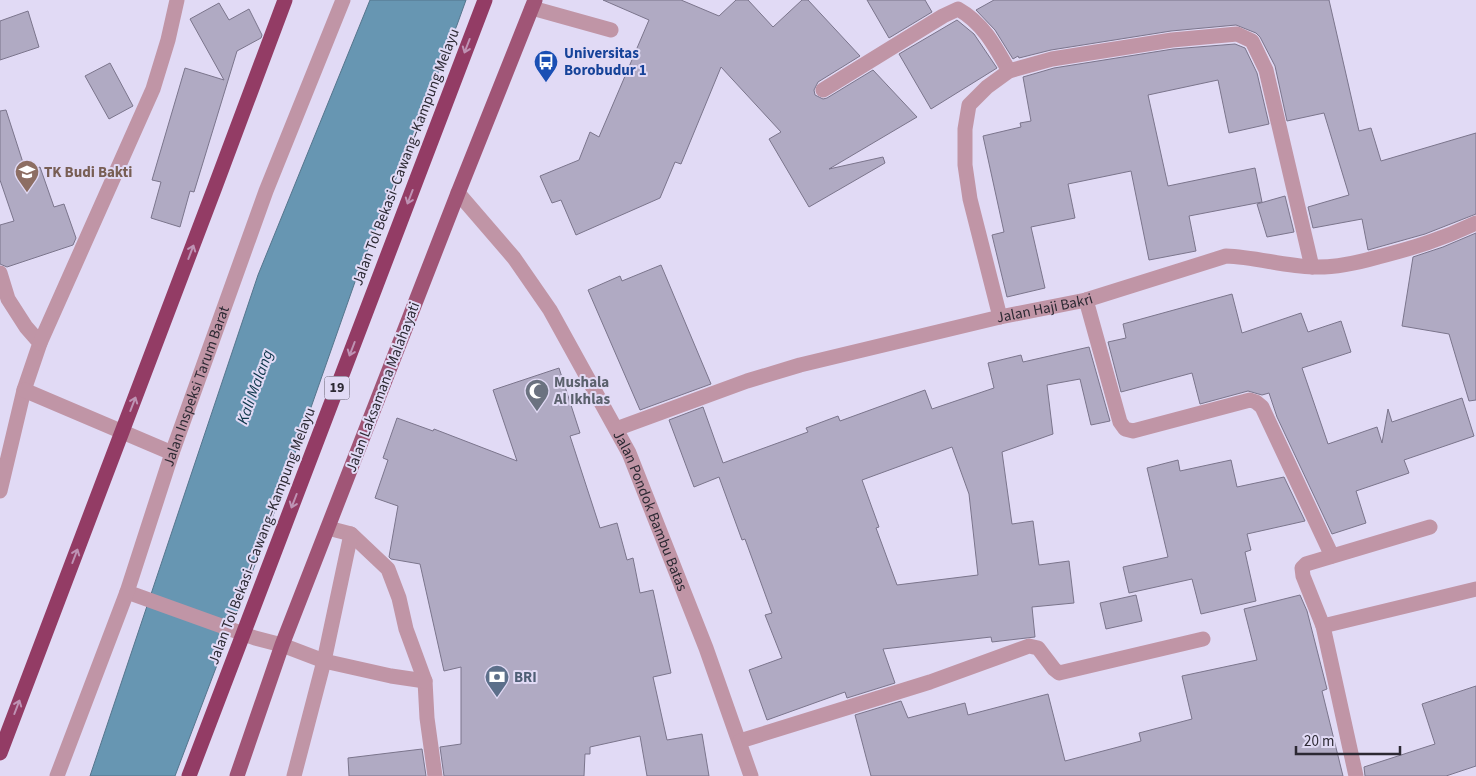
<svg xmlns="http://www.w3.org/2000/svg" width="1476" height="776" font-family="'Source Sans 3',sans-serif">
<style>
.water{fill:#6796b2;stroke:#55758c}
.building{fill:#b0aac3;stroke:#7b758c;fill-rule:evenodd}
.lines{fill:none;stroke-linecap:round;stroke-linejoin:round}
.minor{stroke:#c095a6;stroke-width:15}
.major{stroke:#a05576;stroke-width:15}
.highway-bridge{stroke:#933c65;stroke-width:15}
.oneway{stroke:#be93b4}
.labels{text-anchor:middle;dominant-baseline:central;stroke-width:4;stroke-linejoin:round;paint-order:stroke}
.shield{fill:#e1daf5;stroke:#625e6d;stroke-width:1}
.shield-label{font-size:14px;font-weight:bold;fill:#2c2933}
.transit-label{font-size:15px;font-weight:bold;fill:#164399;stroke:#e1daf5;text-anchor:start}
.street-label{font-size:15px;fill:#2c2933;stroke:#e1daf5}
.education-label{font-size:15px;font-weight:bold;fill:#785e54;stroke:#e1daf5;text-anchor:start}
.worship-label{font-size:15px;font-weight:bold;fill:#5b616d;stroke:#e1daf5;text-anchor:start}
.service-label{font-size:15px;font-weight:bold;fill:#4e5e75;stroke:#e1daf5;text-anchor:start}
.water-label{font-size:16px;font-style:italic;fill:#0d364a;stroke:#e1daf5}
</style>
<rect width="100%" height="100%" fill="#e1daf5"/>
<!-- water -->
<polygon class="water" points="370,0 466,0 457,25 356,279 267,533 175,776 90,776 258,275"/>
<!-- building -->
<g class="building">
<polygon points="603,0 681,0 719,16 736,0 748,0 773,27 802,0 808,0 860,56 818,82 814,90 815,95 823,99 827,98 873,70 917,117 829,169 883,157 885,163 809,207 769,139 781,132 721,67 681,164 675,162 660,198 576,235 561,200 552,203 540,176 579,160 590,132 599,137 649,20"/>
<polygon points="867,0 925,0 932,12 889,38"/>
<polygon points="994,0 1329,0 1359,131 1371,128 1381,161 1476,133 1476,214 1425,234 1368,250 1362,219 1313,228 1308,207 1349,195 1324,113 1287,121 1275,66 1260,37 1256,33 1236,25 1171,31 1051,50 1019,58 1018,56 1013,59 995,30 976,10"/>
<polygon points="219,3 229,20 249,9 262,35 261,38 237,51 194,192 190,191 180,227 151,218 161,182 152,180 185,68 224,80 190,19"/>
<polygon points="28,11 39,47 0,60 0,21"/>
<polygon points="957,20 974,34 997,68 931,109 899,54"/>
<polygon points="1235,44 1245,48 1257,73 1269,124 1229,133 1218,80 1148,95 1168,186 1255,168 1262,202 1189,216 1196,251 1149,260 1131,171 1068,184 1075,218 1031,227 1045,288 1007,297 992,235 1004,232 983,136 1021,127 1020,123 1031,121 1023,77 1054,68 1173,49"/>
<polygon points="110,63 133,106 109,119 85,76"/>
<polygon points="6,110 26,172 40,167 54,207 64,204 76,238 73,245 7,267 0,264 0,225 14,221 0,180 0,111"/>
<polygon points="1285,196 1294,232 1267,237 1257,204"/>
<polygon points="1476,233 1476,400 1469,401 1449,334 1402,326 1413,257 1443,247"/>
<polygon points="661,265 711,384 640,410 588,290 620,276 622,281"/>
<polygon points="1232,294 1242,333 1301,313 1308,332 1341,321 1351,352 1302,368 1328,444 1377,427 1382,443 1388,409 1392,422 1462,398 1474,436 1404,460 1409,473 1356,491 1366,523 1332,534 1277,417 1269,393 1262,395 1248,391 1200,404 1192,373 1121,392 1108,342 1126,338 1123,324"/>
<path d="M1089,347L1110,421L1091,425L1080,379L1047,385L1053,434L1002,452L1012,524L1033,521L1039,565L1069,561L1074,603L1032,607L1035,637L992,642L991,637L883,649L895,683L847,698L845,692L767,720L749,670L782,658L765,615L772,613L745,539L742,540L719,477L694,487L669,420L703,407L723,463L808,432L806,428L838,416L840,421L925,390L932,409L994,388L988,363L1021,355L1023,362ZM952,447L969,494L978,575L897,585L876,528L879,527L862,480Z"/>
<polygon points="559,368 580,433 570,436 600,528 617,523 627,560 633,558 640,593 653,590 671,673 653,677 667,740 702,734 709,776 647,776 640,736 590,747 590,754 585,754 584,776 444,776 440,747 461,744 461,667 444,671 420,564 391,559 389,557 398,506 375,498 388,460 383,458 397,418 433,431 434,429 517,461 493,390"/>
<polygon points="1178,460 1180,471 1231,460 1237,487 1284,477 1305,521 1247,534 1251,550 1245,552 1256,601 1201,614 1192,579 1129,593 1123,567 1168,557 1147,468"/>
<polygon points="1136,595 1142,621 1106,629 1100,603"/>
<polygon points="1300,595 1307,611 1327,689 1322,691 1343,776 871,776 855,715 901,701 908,718 965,703 968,715 1048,694 1065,761 1141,741 1139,733 1192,719 1182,676 1257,660 1244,609"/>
<polygon points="1476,686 1476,766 1446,776 1365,776 1364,767 1435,744 1422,704"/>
<polygon points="422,749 426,776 349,776 348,758"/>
</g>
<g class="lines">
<!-- minor -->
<g class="minor">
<polyline points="532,8 611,30"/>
<path d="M823,90L943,16L958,9C983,23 995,46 1009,71"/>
<path id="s1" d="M458,193L514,258L550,310L629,453L706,648L751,776"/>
<polyline points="0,273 8,299 26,327 40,343 24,390 0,491"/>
<polyline points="1086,300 1120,422 1125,429 1133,431 1250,400 1256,402 1262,407 1332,556"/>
<polyline points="1000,317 970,199 965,165 965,129 969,105 987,87 1009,71 1052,59 1172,40 1237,34 1252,41 1266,70 1312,267"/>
<polyline points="40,343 153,89 168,40 177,0"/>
<polyline points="24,390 172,453"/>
<path id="s2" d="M616,429L747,381L800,365L1000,317L1086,300L1226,256C1255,257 1284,266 1313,267C1336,268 1357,263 1378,257C1413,248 1443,239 1476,223"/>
<polyline points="1430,527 1306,564 1302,568 1303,576 1323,626 1476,589"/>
<polyline points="328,528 351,534 388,569 399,598 406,629 425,681 427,718 435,776"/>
<polyline points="127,592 255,638 282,645 324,661 391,676 425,681"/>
<polyline points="1323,626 1356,776"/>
<polyline points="740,741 930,682 1029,646 1038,648 1054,669 1059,673 1203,639"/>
<path id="s3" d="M57,776L127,592L172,453L266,191L343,0"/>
<polyline points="294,776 324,661 351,534"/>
</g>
<!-- major -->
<polyline class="major" points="237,776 282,645 458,193 535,0"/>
<!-- highway-bridge -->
<g class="highway-bridge">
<polyline points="0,753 215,187 285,0"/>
<polyline points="189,776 485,0"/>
</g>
</g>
<!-- one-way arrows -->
<defs><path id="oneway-shaft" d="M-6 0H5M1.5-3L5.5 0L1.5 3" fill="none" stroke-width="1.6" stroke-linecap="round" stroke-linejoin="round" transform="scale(1.25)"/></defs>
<g class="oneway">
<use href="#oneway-shaft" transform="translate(467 46) rotate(111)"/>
<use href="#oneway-shaft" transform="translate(410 197) rotate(111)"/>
<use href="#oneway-shaft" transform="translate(191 252) rotate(-69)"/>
<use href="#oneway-shaft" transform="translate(352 349) rotate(111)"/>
<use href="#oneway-shaft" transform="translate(133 404) rotate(-69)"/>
<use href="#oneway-shaft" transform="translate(294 501) rotate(111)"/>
<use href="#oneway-shaft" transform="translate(75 556) rotate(-69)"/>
<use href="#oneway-shaft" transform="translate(17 707) rotate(-69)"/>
</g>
<!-- icons -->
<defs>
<symbol id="bus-pin" viewBox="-11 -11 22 30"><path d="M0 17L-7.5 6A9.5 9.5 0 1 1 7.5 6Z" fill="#1a4fb4" stroke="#e1daf5"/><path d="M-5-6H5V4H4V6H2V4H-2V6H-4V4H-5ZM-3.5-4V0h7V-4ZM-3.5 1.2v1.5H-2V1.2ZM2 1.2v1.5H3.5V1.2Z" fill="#fff"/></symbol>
<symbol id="school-pin" viewBox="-11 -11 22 30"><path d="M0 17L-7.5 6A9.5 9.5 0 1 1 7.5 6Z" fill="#8d6e63" stroke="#e1daf5"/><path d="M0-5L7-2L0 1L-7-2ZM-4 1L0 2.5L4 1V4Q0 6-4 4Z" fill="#fff"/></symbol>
<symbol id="mosque-pin" viewBox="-11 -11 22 30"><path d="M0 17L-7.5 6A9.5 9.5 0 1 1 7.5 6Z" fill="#6b7280" stroke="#e1daf5"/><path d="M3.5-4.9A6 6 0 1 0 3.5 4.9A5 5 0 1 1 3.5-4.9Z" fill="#fff"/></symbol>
<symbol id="bank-pin" viewBox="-11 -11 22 30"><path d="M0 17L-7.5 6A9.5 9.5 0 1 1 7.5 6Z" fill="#5c6f8a" stroke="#e1daf5"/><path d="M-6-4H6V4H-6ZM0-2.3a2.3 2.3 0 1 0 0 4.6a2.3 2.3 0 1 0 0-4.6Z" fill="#fff"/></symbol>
</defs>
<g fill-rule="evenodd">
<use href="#bus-pin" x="532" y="48" width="28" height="38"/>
<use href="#school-pin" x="13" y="158" width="28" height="38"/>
<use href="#mosque-pin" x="523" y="377" width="28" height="38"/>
<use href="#bank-pin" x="483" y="663" width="28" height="38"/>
</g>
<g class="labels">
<!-- shield labels -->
<rect class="shield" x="324.5" y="376.5" width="25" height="23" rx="4"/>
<g class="shield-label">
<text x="337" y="388">19</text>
</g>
<!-- transit labels -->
<g class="transit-label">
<text x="564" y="53">Universitas<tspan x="564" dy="17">Borobudur 1</tspan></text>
</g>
<!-- street labels -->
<g class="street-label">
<text transform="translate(406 157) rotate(-69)">Jalan Tol Bekasi–Cawang–Kampung Melayu</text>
<text stroke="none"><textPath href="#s2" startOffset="446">Jalan Haji Bakri</textPath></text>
<text stroke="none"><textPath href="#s3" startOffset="414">Jalan Inspeksi Tarum Barat</textPath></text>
<text transform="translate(383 387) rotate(-69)">Jalan Laksamana Malahayati</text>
<text stroke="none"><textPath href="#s1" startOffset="374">Jalan Pondok Bambu Batas</textPath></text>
<text transform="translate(262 536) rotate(-69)">Jalan Tol Bekasi–Cawang–Kampung Melayu</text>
</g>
<!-- education labels -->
<g class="education-label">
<text x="44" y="172">TK Budi Bakti</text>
</g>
<!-- worship labels -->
<g class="worship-label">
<text x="554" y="382">Mushala<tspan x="554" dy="17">Al Ikhlas</tspan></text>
</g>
<!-- service labels -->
<g class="service-label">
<text x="514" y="677">BRI</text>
</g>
<!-- water labels -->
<g class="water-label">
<text transform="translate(255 387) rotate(-70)">Kali Malang</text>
</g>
</g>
<!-- scale -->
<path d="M1296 746v8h104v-8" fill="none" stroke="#2c2933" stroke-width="2.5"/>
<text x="1304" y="746" font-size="15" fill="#2c2933" stroke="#e1daf5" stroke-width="4" paint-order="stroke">20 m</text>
</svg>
